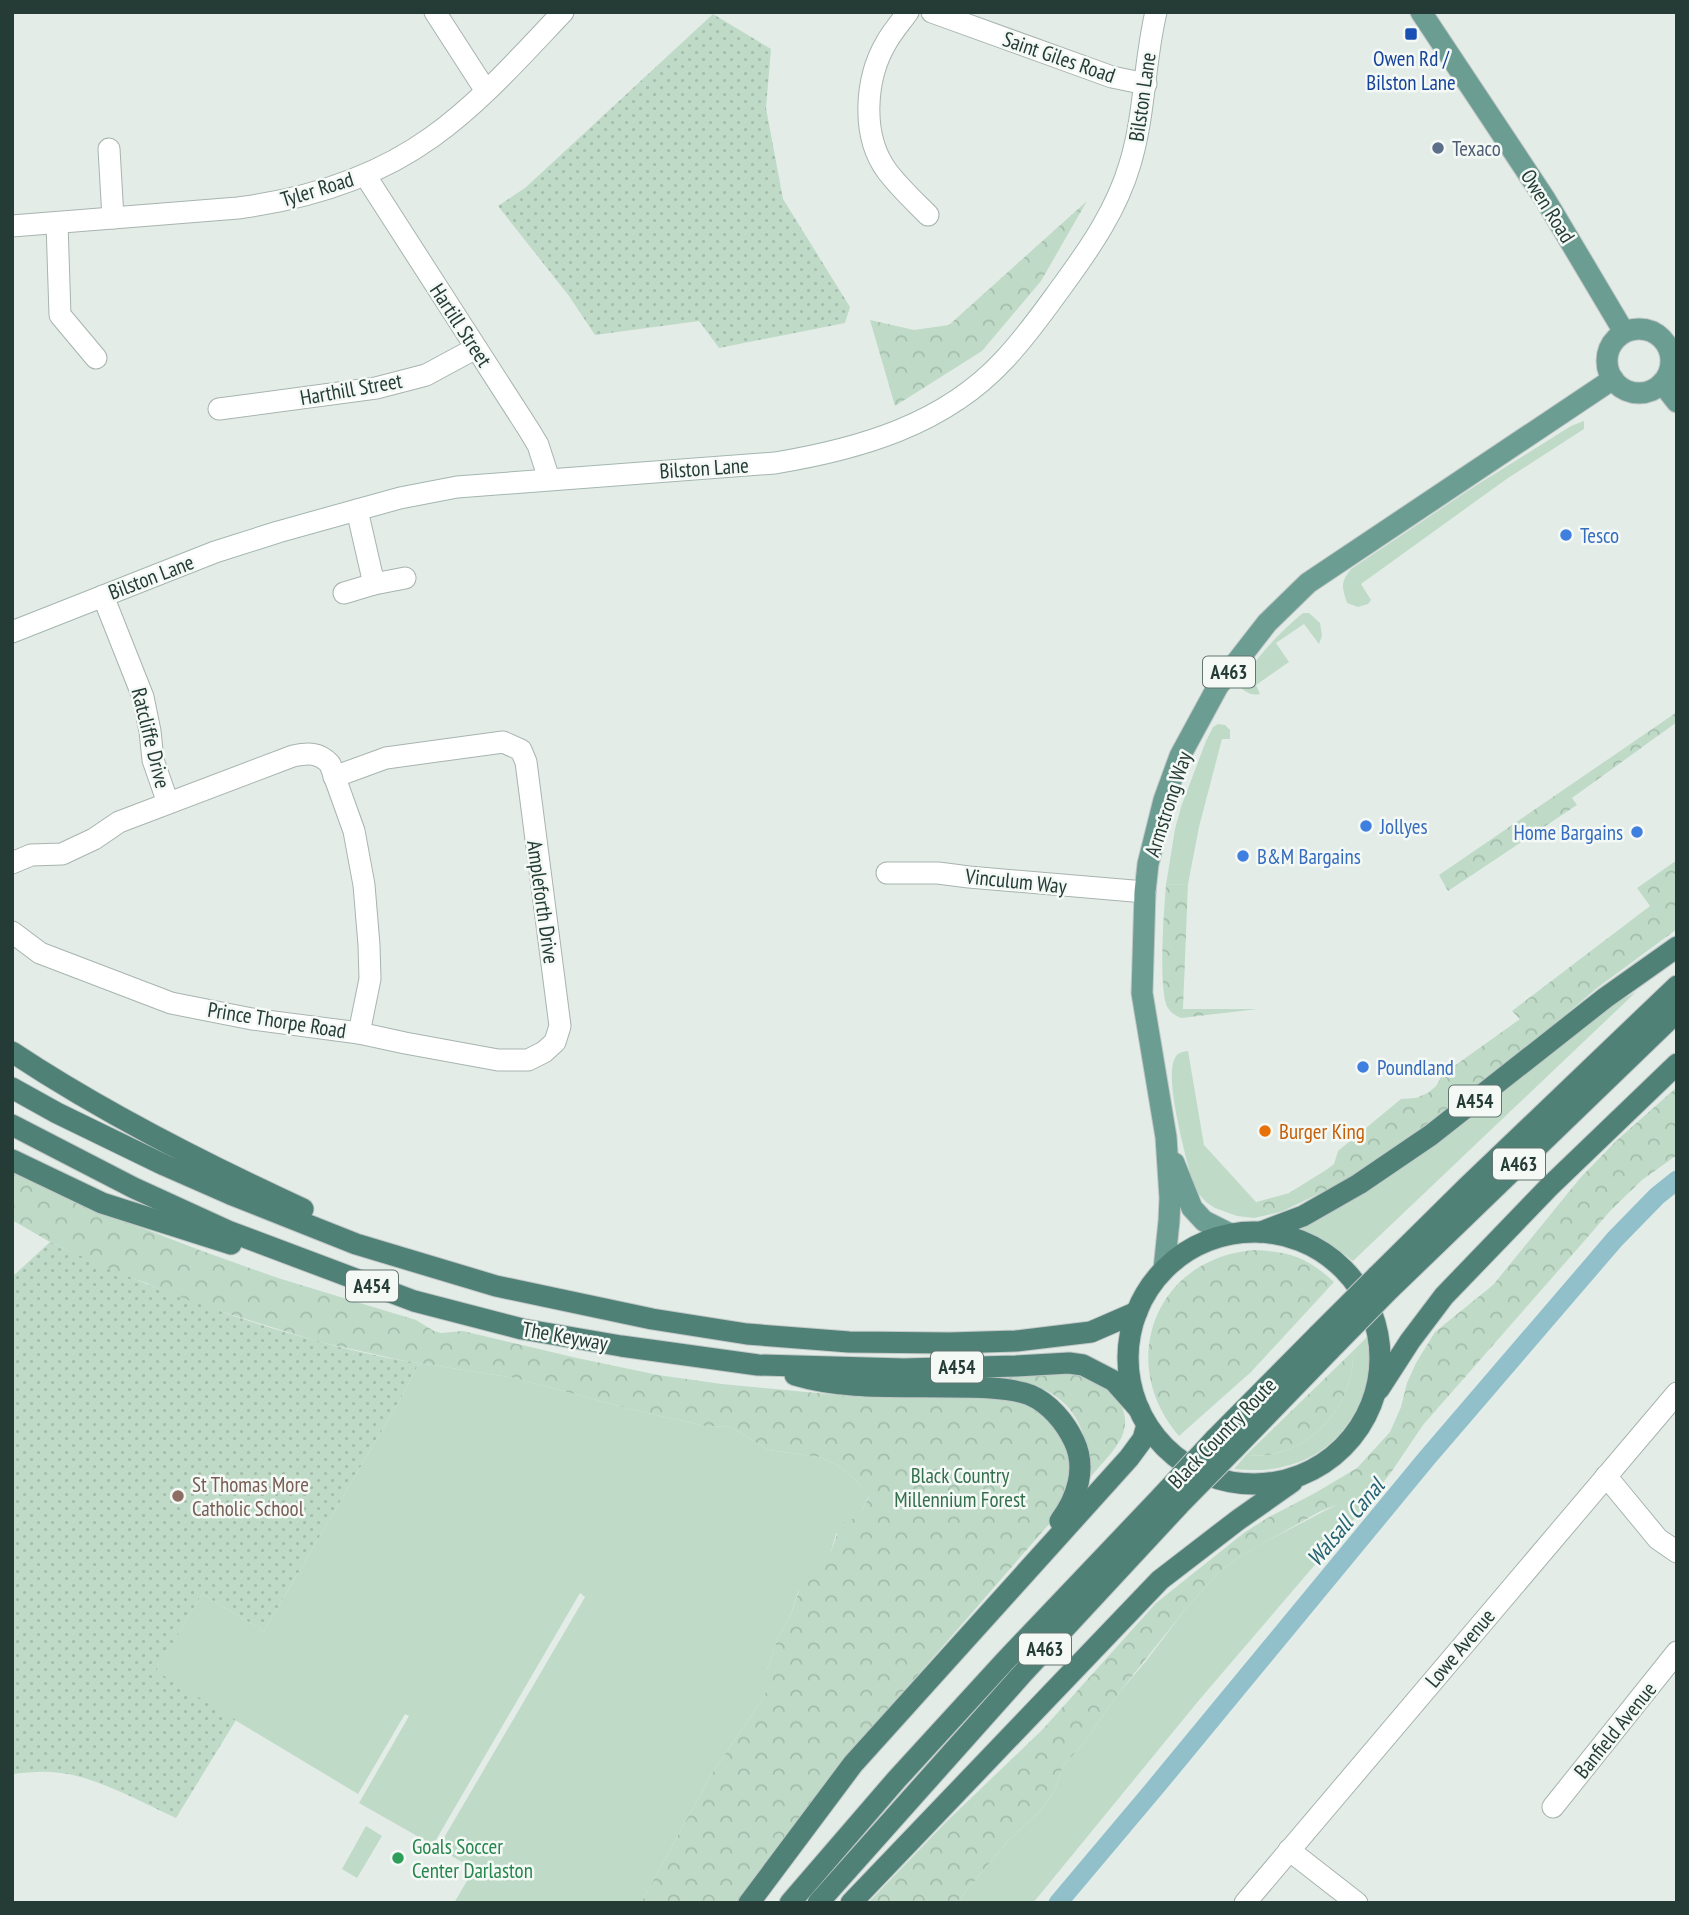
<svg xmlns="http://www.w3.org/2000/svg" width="1689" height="1915" font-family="'PT Sans Narrow',sans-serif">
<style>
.grass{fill:#bfdbc7}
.forest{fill:url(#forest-crowns)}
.park{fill:url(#park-dots)}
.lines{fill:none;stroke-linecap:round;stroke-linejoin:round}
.canal{stroke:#91c0cb;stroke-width:19}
.minor-casing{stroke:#a7b4af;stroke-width:23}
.secondary-casing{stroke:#a3b6b0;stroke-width:23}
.primary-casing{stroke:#c2c8c7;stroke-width:23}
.trunk-casing{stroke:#c2c8c7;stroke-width:23}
.minor{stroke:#fff;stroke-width:21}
.secondary{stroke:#fff;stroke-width:21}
.primary{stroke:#6c9d92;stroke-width:21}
.trunk{stroke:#508177;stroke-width:21}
.trunk-bridge-casing{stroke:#c2c8c7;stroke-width:23;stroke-linecap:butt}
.trunk-bridge{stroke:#508177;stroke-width:21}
.transit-dot{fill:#1a4fb4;stroke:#f4f9f6;stroke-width:2.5}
.service-dot{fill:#5c6f8a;stroke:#f4f9f6;stroke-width:2.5}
.shop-dot{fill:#3f7fe0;stroke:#f4f9f6;stroke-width:2.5}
.food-dot{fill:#e8710a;stroke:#f4f9f6;stroke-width:2.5}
.education-dot{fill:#8d6e63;stroke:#f4f9f6;stroke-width:2.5}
.leisure-dot{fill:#2e9e5b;stroke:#f4f9f6;stroke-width:2.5}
.labels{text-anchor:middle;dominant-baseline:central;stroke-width:5;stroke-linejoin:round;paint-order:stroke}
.shield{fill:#f4f9f6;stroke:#637570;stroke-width:2}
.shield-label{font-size:19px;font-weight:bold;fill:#253c36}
.street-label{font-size:21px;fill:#253c36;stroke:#f4f9f6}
.transit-label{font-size:21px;fill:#164399;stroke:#f4f9f6}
.service-label{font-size:21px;fill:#4e5e75;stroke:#f4f9f6;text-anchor:start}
.shop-label{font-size:21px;fill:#366cbe;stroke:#f4f9f6;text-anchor:start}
.food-label{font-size:21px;fill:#c56008;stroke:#f4f9f6;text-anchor:start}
.park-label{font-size:21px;fill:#336f4c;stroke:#f4f9f6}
.education-label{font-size:21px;fill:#785e54;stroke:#f4f9f6;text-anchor:start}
.leisure-label{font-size:21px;fill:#27864d;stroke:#f4f9f6;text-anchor:start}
.water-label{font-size:23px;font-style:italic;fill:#256272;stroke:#f4f9f6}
</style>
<defs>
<pattern id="forest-crowns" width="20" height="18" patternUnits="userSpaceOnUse" patternTransform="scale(1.75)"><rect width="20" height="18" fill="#bfdbc7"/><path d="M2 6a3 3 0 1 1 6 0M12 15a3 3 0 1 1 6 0" fill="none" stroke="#a4bdac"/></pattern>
<pattern id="park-dots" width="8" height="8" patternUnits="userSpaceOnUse" patternTransform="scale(1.75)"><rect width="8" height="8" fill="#bfdbc7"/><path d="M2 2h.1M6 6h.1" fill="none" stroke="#a4bdac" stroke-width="1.8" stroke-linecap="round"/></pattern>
</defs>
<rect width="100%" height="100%" fill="#e4ece8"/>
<!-- grass -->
<g class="grass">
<path d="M1584,421V429L1508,478L1361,584L1371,600L1368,604L1358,607L1347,603C1342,586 1340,583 1351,569L1472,488L1571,426Z"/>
<path d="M1303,613H1309L1320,623L1322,636L1319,644L1304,624L1276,643L1289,662L1256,685L1260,694C1251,696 1246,692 1240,687C1250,663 1283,629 1303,613Z"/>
<polygon points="1218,724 1225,725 1230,730 1230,739 1222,739 1199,827 1188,884 1166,885 1175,829 1181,807 1206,741 1213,727"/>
<path d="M1636,992L1353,1261C1333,1245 1313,1236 1288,1230L1596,1013Z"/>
<path d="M1188,1051L1204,1145L1256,1202L1272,1214L1254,1218L1237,1216L1215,1208L1206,1202L1196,1191L1191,1176C1185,1153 1164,1077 1175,1058C1178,1052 1182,1052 1188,1051Z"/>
<path d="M1369,1335C1374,1360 1368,1387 1357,1409C1331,1457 1287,1475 1234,1469L1246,1455C1255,1455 1265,1456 1273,1454C1320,1445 1355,1398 1353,1351Z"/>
<polygon points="419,1363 515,1378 634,1410 705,1426 731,1427 768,1450 820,1457 839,1466 856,1480 869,1496 858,1518 836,1534 829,1558 817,1568 798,1592 790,1617 778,1638 767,1670 767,1689 764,1697 711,1775 641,1903 454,1903 474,1869 438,1848 585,1597 580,1593 433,1845 359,1803 409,1716 405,1714 358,1794 155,1672 202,1594 264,1631 401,1398"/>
<polygon points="1336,1505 1353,1505 1361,1511 1200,1699 1033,1903 956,1903 1008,1841 1040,1811 1054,1792 1063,1766 1083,1744 1118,1694 1146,1661 1184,1611 1217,1574 1237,1558 1265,1542"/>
<polygon points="366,1826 382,1836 357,1878 342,1869"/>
</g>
<!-- forest -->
<g class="forest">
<polygon points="1087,201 1041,281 982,351 895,406 870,320 914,330 949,325"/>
<polygon points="1677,712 1677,722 1572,798 1577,805 1448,891 1439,875"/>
<polygon points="1677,860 1677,929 1597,988 1518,1055 1397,1148 1351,1178 1283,1211 1272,1214 1256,1202 1289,1193 1326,1170 1334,1164 1338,1151 1401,1099 1416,1098 1428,1093 1436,1086 1443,1074 1520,1019 1512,1011 1650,906 1637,888"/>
<path d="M1188,884L1183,1009H1258L1181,1018C1176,1016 1171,1013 1168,1008C1158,992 1164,907 1166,885Z"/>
<polygon points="1677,1087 1677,1155 1642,1180 1611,1210 1579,1247 1423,1425 1392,1471 1361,1511 1353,1505 1336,1505 1319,1512 1237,1558 1217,1574 1184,1611 1118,1694 1083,1744 1063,1766 1054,1792 1040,1811 1008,1841 956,1903 868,1903 947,1821 1043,1729 1156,1603 1245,1532 1269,1517 1315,1493 1357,1468 1390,1432 1401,1407 1407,1383 1416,1363 1435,1332 1493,1285 1581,1177 1616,1141"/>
<path d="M12,1169L132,1224L202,1251L278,1278L416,1320L434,1331L441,1333L463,1331L577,1358L658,1375L722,1384L848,1396L1012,1397L1042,1412L1060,1432L1068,1452L1070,1475L1068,1488L1050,1523L884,1714L744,1903H641L711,1775L764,1697L767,1689V1670L778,1638L790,1617L805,1573C837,1559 828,1551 842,1523L858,1517L869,1497L856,1480L839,1466L820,1457L768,1450L731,1427L705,1426L634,1410L515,1378L400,1360L320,1342L203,1306L174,1296L146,1283L109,1270L50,1242L12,1220Z"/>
<path d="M1255,1250C1291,1252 1307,1257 1334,1282L1251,1372L1179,1436C1115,1362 1156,1257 1255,1250Z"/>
<path d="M1353,1351C1355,1398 1320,1445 1273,1454C1265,1456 1255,1455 1246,1455Z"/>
<path d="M1060,1372C1067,1373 1075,1373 1081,1375C1105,1381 1131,1404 1124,1430C1121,1446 1099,1466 1089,1479C1091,1443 1079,1406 1045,1390C1031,1383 1016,1381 1002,1378Z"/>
</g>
<!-- park -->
<g class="park">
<polygon points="713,14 771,49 766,108 783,199 850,307 845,323 719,348 699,321 595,335 569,296 498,206 525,188"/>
<path d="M50,1242C127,1278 206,1309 289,1333C331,1345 375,1357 419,1363L401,1398L264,1631L202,1594L156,1671L236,1720L176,1818C138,1801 93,1774 51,1772C38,1771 25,1773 12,1774V1277Z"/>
</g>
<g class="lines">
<!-- canal -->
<polyline class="canal" points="1058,1903 1154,1789 1427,1458 1615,1239 1657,1196 1677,1180"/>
<defs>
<g id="minor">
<polyline points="435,12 486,91"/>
<path d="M908,12C901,22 892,32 886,43C865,79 861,136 887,171C899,187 914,201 928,215"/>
<polyline points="932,12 1112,77 1146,84"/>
<polyline points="109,149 113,218"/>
<polyline points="365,175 529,430 538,445 549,479"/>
<polyline points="57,223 60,315 96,358"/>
<path d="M12,226L238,208C307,199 375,178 432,137C480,103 522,55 563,12"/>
<polyline points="219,409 376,388 426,375 476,348"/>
<polyline points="357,510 374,584 405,578"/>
<polyline points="344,593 374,584"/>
<polyline points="103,596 143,697 150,731 153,760 168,803"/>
<path d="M12,863L31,855L62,854L94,839L119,822L293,756C308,753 319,752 330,764L354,831L364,885L369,945L370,979L359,1033"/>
<polyline points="887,873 938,873 969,877 1145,892"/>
<polyline points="12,932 40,953 171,1003 252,1019 359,1033 405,1043 498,1060 528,1060 544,1052 555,1042 560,1026 526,762 521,750 503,742 386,758 334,777"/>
<polyline points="1606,1476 1658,1539 1677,1552"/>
<polyline points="1553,1807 1677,1652"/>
<polyline points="1289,1850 1357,1903"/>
<polyline points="1245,1903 1677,1393"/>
</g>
<path id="secondary" d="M12,632L215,552L278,532L400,498L457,487L775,463C859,449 944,425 1004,360C1026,337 1044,311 1063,285C1090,248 1117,209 1130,164C1145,115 1144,62 1156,12"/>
<g id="primary">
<polyline points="1421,12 1545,199 1624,332"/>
<circle cx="1639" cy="361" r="32"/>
<polyline points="1662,383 1677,402"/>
<polyline points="1174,1163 1192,1208 1204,1221 1230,1234"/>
<polyline points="1164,1269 1169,1221 1170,1198 1166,1137 1142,993 1145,892 1148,864 1164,800 1180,756 1218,686 1267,623 1308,583 1613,379"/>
</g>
<g id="trunk">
<path d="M12,1052C104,1113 203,1163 303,1209"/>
<polyline points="12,1088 57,1113 164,1165 230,1194 356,1244 496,1286 652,1319 747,1334 849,1342 950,1343 1016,1341 1091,1332 1137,1312"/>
<polyline points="12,1125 134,1188 228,1231 414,1301 522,1329 621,1346 758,1365 904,1369 1016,1366 1069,1363 1083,1365 1114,1381 1139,1409"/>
<polyline points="12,1160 102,1203 231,1244"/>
<polyline points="1261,1232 1303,1216 1359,1184 1431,1135 1605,998 1677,947"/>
<circle cx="1254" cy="1358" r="126"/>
<polyline points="1377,1276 1467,1187 1677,986"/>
<polyline points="1390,1289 1677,1012"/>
<path d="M795,1375C844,1390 899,1386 950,1387C973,1387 1009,1387 1030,1395C1049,1403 1065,1422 1074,1441C1087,1468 1077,1498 1060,1521"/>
<polyline points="1379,1389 1410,1341 1444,1296 1549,1187 1677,1064"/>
<polyline points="1215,1439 1318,1335"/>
<polyline points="1234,1449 1330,1350"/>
<polyline points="749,1903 853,1764 1129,1458 1143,1439 1147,1425"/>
<polyline points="790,1903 897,1779 1005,1661 1162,1496"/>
<polyline points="818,1903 1023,1673 1179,1505"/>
<polyline points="851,1903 1160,1580 1238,1520 1292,1482"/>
</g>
</defs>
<!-- minor casing -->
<use href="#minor" class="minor-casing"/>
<!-- secondary casing -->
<use href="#secondary" class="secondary-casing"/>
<!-- primary casing -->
<use href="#primary" class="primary-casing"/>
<!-- trunk casing -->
<use href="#trunk" class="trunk-casing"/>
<!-- minor -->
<use href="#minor" class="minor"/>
<!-- secondary -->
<use href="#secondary" class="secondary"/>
<!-- primary -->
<use href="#primary" class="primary"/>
<!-- trunk -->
<use href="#trunk" class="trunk"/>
<defs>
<g id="trunk-bridge">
<polyline points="1318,1335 1377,1276"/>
<polyline points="1330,1350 1390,1289"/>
<polyline points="1162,1496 1215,1439"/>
<polyline points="1179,1505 1234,1449"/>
</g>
</defs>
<!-- trunk-bridge casing -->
<use href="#trunk-bridge" class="trunk-bridge-casing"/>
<!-- trunk-bridge -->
<use href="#trunk-bridge" class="trunk-bridge"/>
</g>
<!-- markers -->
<rect class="transit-dot" x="1404" y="27" width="14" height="14" rx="3.5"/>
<circle class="service-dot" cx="1438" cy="148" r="7"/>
<g class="shop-dot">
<circle cx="1566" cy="535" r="7"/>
<circle cx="1366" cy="826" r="7"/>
<circle cx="1637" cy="832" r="7"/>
<circle cx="1243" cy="856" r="7"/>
<circle cx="1363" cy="1067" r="7"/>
</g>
<circle class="food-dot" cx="1265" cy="1131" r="7"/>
<circle class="education-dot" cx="178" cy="1496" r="7"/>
<circle class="leisure-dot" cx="398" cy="1858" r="7"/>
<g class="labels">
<!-- shield labels -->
<g class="shield">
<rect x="1203" y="656.5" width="52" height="31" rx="5"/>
<rect x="1449" y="1085.5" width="52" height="31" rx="5"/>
<rect x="1493" y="1148.5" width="52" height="31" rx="5"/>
<rect x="346" y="1270.5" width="52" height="31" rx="5"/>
<rect x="931" y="1351.5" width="52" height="31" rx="5"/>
<rect x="1019" y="1633.5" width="52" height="31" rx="5"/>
</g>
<g class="shield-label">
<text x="1229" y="672">A463</text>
<text x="1475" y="1101">A454</text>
<text x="1519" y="1164">A463</text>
<text x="372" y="1286">A454</text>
<text x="957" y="1367">A454</text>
<text x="1045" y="1649">A463</text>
</g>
<!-- street labels -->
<g class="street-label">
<text transform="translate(1059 57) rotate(19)">Saint Giles Road</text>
<text transform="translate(1142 97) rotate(-82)">Bilston Lane</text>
<text transform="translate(317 189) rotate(-17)">Tyler Road</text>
<text transform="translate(1548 206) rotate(58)">Owen Road</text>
<text transform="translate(461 325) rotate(57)">Hartill Street</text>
<text transform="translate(351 389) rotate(-10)">Harthill Street</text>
<text transform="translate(704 468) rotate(-4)">Bilston Lane</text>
<text transform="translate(151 577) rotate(-21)">Bilston Lane</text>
<text transform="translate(151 738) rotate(76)">Ratcliffe Drive</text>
<text transform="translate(1168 804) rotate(-72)">Armstrong Way</text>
<text transform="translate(1016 881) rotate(6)">Vinculum Way</text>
<text transform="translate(543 902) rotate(82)">Ampleforth Drive</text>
<text transform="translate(277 1020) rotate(9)">Prince Thorpe Road</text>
<text transform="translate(565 1336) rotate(10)">The Keyway</text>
<text transform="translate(1222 1433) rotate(-46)">Black Country Route</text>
<text transform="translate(1460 1648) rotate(-50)">Lowe Avenue</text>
<text transform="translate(1615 1730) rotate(-51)">Banfield Avenue</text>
</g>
<!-- transit labels -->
<g class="transit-label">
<text x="1411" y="58">Owen Rd /<tspan x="1411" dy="24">Bilston Lane</tspan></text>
</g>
<!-- service labels -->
<g class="service-label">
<text x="1452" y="148">Texaco</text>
</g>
<!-- shop labels -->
<g class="shop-label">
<text x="1580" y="535">Tesco</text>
<text x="1380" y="826">Jollyes</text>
<text x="1623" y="832" text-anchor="end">Home Bargains</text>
<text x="1257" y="856">B&amp;M Bargains</text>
<text x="1377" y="1067">Poundland</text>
</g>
<!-- food labels -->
<g class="food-label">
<text x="1279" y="1131">Burger King</text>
</g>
<!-- park labels -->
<g class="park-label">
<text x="960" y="1475">Black Country<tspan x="960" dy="24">Millennium Forest</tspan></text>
</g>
<!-- education labels -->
<g class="education-label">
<text x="192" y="1484">St Thomas More<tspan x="192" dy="24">Catholic School</tspan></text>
</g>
<!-- leisure labels -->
<g class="leisure-label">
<text x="412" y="1846">Goals Soccer<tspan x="412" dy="24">Center Darlaston</tspan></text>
</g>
<!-- water labels -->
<g class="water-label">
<text transform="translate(1345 1522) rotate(-50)">Walsall Canal</text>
</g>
</g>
<!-- border -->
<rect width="1689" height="1915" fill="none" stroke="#253c36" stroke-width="28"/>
</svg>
